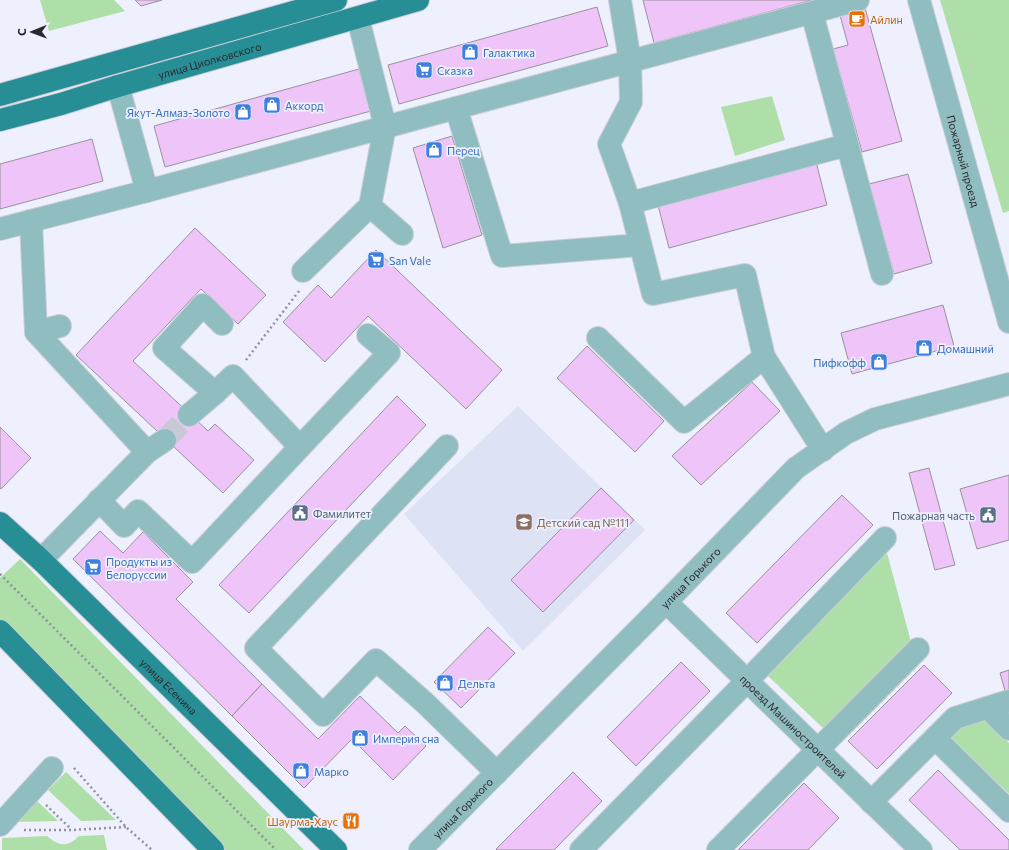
<svg xmlns="http://www.w3.org/2000/svg" width="1009" height="850" font-family="Commissioner,sans-serif">
<style>
.built{fill:#dde3f5}
.green{fill:#aedfa8}
.building{fill:#eec4f9;stroke:#99929b}
.lines{fill:none;stroke-linecap:round;stroke-linejoin:round}
.minor-tunnel{stroke:#c7c9d4;stroke-width:22;stroke-dasharray:22 11;stroke-linecap:butt}
.minor-casing{stroke:#cbcdd8;stroke-width:24}
.major-casing{stroke:#cbcdd8;stroke-width:24}
.path{stroke:#90929b;stroke-width:2.5;stroke-dasharray:2 3;stroke-linecap:butt}
.minor{stroke:#90bdc0;stroke-width:22}
.major{stroke:#288e95;stroke-width:22}
.labels{text-anchor:middle;dominant-baseline:central;stroke-width:3.5;stroke-linejoin:round;paint-order:stroke}
.food-label{font-size:11px;fill:#c56008;stroke:#eef1fd;text-anchor:start}
.shop-label{font-size:11px;fill:#366cbe;stroke:#eef1fd;text-anchor:start}
.street-label{font-size:11px;fill:#292a2f;stroke:#eef1fd}
.service-label{font-size:11px;fill:#4e5e75;stroke:#eef1fd;text-anchor:start}
.education-label{font-size:11px;fill:#785e54;stroke:#eef1fd;text-anchor:start}
</style>
<rect width="100%" height="100%" fill="#eef1fd"/>
<!-- built -->
<polygon class="built" points="518,406 645,530 523,651 404,514"/>
<!-- green -->
<g class="green">
<polygon points="40,0 114,0 125,11 49,31"/>
<polygon points="940,0 1009,0 1009,211 1003,213"/>
<polygon points="772,96 785,140 735,156 721,107"/>
<polygon points="887,553 911,642 824,729 766,674"/>
<polygon points="20,559 304,850 223,850 0,621 0,578"/>
<polygon points="983,718 1009,743 1009,794 948,735 959,725"/>
<polygon points="66,772 116,820 81,821 48,790"/>
<polygon points="36,800 58,821 16,822"/>
<path d="M104,835L107,850H2V838L47,836C59,846 67,848 79,836Z"/>
</g>
<!-- building -->
<g class="building">
<polygon points="135,0 162,0 141,6"/>
<polygon points="643,0 812,0 654,43"/>
<polygon points="597,7 608,46 399,104 388,65"/>
<polygon points="865,8 902,141 862,152 833,49 848,45 840,15"/>
<polygon points="359,69 371,111 165,167 154,126"/>
<polygon points="452,136 482,235 443,248 413,148"/>
<polygon points="92,139 103,181 0,209 0,164"/>
<polygon points="816,162 827,205 669,248 658,205"/>
<polygon points="908,174 932,263 894,274 869,184"/>
<polygon points="195,228 266,295 238,324 201,289 133,361 208,431 215,424 254,460 223,493 76,355"/>
<polygon points="376,250 502,370 466,409 368,316 325,362 283,322 318,285 331,298"/>
<polygon points="943,305 954,346 852,374 841,333"/>
<polygon points="587,346 664,421 635,452 557,378"/>
<polygon points="752,382 780,411 701,485 672,456"/>
<polygon points="397,396 426,425 249,613 219,585"/>
<polygon points="0,427 31,458 1,489 0,487"/>
<polygon points="929,468 955,565 935,570 909,473"/>
<polygon points="1009,475 1009,540 977,549 960,489"/>
<polygon points="601,488 634,520 543,612 511,580"/>
<polygon points="842,495 873,525 757,643 726,613"/>
<polygon points="100,531 123,553 143,532 193,582 176,599 262,684 232,716 73,559"/>
<polygon points="488,627 515,653 461,708 434,682"/>
<polygon points="681,662 710,691 636,766 607,737"/>
<polygon points="924,665 952,693 877,769 848,741"/>
<polygon points="1009,670 1009,693 1006,694 1000,673"/>
<polygon points="262,684 318,739 360,696 398,733 405,726 426,746 393,780 352,739 304,788 232,716"/>
<polygon points="938,770 1009,840 1009,850 960,850 909,800"/>
<polygon points="573,772 602,801 554,850 497,850 496,849"/>
<polygon points="804,783 839,818 808,850 738,850"/>
<polygon points="351,812 359,819 350,829 342,822"/>
</g>
<g class="lines">
<!-- minor-tunnel -->
<polyline class="minor-tunnel" points="165,440 189,415"/>
<defs>
<g id="minor">
<polyline points="620,0 630,61 631,102 609,144 630,203 653,294 745,275 764,357 823,450"/>
<path id="s1" d="M919,0L1009,322"/>
<polyline points="812,13 882,274"/>
<polyline points="118,86 147,191"/>
<polyline points="456,108 502,256 640,245"/>
<polyline points="630,203 847,145"/>
<polyline points="370,206 402,234"/>
<polyline points="31,221 36,332"/>
<polyline points="0,229 147,191 858,0"/>
<polyline points="303,271 370,206 385,126 358,18"/>
<polyline points="60,326 36,332 147,452"/>
<polyline points="598,338 684,422 764,357"/>
<polyline points="215,393 233,376 300,447 389,353 368,335"/>
<polyline points="189,415 215,393 164,348 203,305 222,324"/>
<polyline points="447,446 256,648 323,715 376,660 425,703 497,773"/>
<polyline points="99,500 124,526 138,511 192,562 300,447"/>
<polyline points="41,560 147,452 165,440"/>
<path id="s2" d="M666,602L921,850"/>
<polyline points="988,708 1009,729"/>
<polyline points="935,738 1009,811"/>
<polyline points="871,802 955,718 1009,701"/>
<polyline points="0,825 52,768"/>
<path id="s3" d="M420,850L666,602L796,468L846,433L875,419L1009,384"/>
<polyline points="581,850 747,681 885,538"/>
<polyline points="718,850 918,649"/>
</g>
<g id="major">
<polyline points="0,95 336,0"/>
<path id="s4" d="M0,120L61,104L118,86L418,0"/>
<path id="s5" d="M0,523L41,560L336,850"/>
<polyline points="0,631 213,850"/>
</g>
</defs>
<!-- minor casing -->
<use href="#minor" class="minor-casing"/>
<!-- major casing -->
<use href="#major" class="major-casing"/>
<!-- path -->
<g class="path">
<polyline points="246,360 299,291"/>
<polyline points="0,574 276,850"/>
<polyline points="74,768 126,827 152,850"/>
<polyline points="46,805 71,829"/>
<polyline points="24,830 72,830 126,827"/>
</g>
<!-- minor -->
<use href="#minor" class="minor"/>
<!-- major -->
<use href="#major" class="major"/>
</g>
<!-- icons -->
<defs>
<symbol id="cafe-square" viewBox="-11 -11 22 22"><rect x="-9" y="-9" width="18" height="18" rx="4" fill="#e8710a" stroke="#eef1fd"/><path d="M-5.5-4.5H6V0H3Q3 3.5 0 3.5H-2.5Q-5.5 3.5-5.5 0ZM3-3.2v2h1.7v-2ZM-6 4.5H4V6H-6Z" fill="#fff"/></symbol>
<symbol id="shop-square" viewBox="-11 -11 22 22"><rect x="-9" y="-9" width="18" height="18" rx="4" fill="#3f7fe0" stroke="#eef1fd"/><path d="M-5-2.5h2.3a2.7 3.5 0 0 1 5.4 0H5L5.5 6h-11ZM-1.5-2.5h3a1.5 2.3 0 0 0-3 0Z" fill="#fff"/></symbol>
<symbol id="supermarket-square" viewBox="-11 -11 22 22"><rect x="-9" y="-9" width="18" height="18" rx="4" fill="#3f7fe0" stroke="#eef1fd"/><path d="M-6-5.5h2.5l.6 2H6L4.5 2H-2.5L-4.4-4H-6ZM-1.5 3.2a1.3 1.3 0 1 0 .1 0ZM3 3.2a1.3 1.3 0 1 0 .1 0Z" fill="#fff"/></symbol>
<symbol id="civic-square" viewBox="-11 -11 22 22"><rect x="-9" y="-9" width="18" height="18" rx="4" fill="#5c6f8a" stroke="#eef1fd"/><path d="M-.6-6.5H3V-4.5H.6V-3L4-1V1h2V6H-6V1h2V-1L-.6-3ZM-1.2 2.5V6h2.4V2.5Z" fill="#fff"/></symbol>
<symbol id="school-square" viewBox="-11 -11 22 22"><rect x="-9" y="-9" width="18" height="18" rx="4" fill="#8d6e63" stroke="#eef1fd"/><path d="M0-5L7-2L0 1L-7-2ZM-4 1L0 2.5L4 1V4Q0 6-4 4Z" fill="#fff"/></symbol>
<symbol id="restaurant-square" viewBox="-11 -11 22 22"><rect x="-9" y="-9" width="18" height="18" rx="4" fill="#e8710a" stroke="#eef1fd"/><path d="M-5-6h1v4h1v-4h1v4h1v-4h1v5L-1.5 .5V6h-2V.5L-5-1ZM5-6V6H3V1.5H1.5Q1.5-4 5-6Z" fill="#fff"/></symbol>
</defs>
<g fill-rule="evenodd">
<use href="#cafe-square" x="847" y="9" width="20" height="20"/>
<use href="#shop-square" x="460" y="42" width="20" height="20"/>
<use href="#supermarket-square" x="414" y="60" width="20" height="20"/>
<use href="#shop-square" x="262" y="95" width="20" height="20"/>
<use href="#shop-square" x="233" y="102" width="20" height="20"/>
<use href="#shop-square" x="424" y="140" width="20" height="20"/>
<use href="#supermarket-square" x="366" y="250" width="20" height="20"/>
<use href="#shop-square" x="914" y="338" width="20" height="20"/>
<use href="#shop-square" x="869" y="352" width="20" height="20"/>
<use href="#civic-square" x="290" y="503" width="20" height="20"/>
<use href="#civic-square" x="978" y="505" width="20" height="20"/>
<use href="#school-square" x="514" y="512" width="20" height="20"/>
<use href="#supermarket-square" x="83" y="557" width="20" height="20"/>
<use href="#shop-square" x="435" y="673" width="20" height="20"/>
<use href="#shop-square" x="350" y="728" width="20" height="20"/>
<use href="#shop-square" x="291" y="761" width="20" height="20"/>
<use href="#restaurant-square" x="341" y="811" width="20" height="20"/>
</g>
<g class="labels">
<!-- food labels -->
<g class="food-label">
<text x="870" y="19">Айлин</text>
<text x="338" y="821" text-anchor="end">Шаурма-Хаус</text>
</g>
<!-- shop labels -->
<g class="shop-label">
<text x="483" y="52">Галактика</text>
<text x="437" y="70">Сказка</text>
<text x="285" y="105">Аккорд</text>
<text x="230" y="112" text-anchor="end">Якут-Алмаз-Золото</text>
<text x="447" y="150">Перец</text>
<text x="389" y="260">San Vale</text>
<text x="937" y="348">Домашний</text>
<text x="866" y="362" text-anchor="end">Пифкофф</text>
<text x="106" y="561">Продукты из<tspan x="106" dy="13">Белоруссии</tspan></text>
<text x="458" y="683">Дельта</text>
<text x="373" y="738">Империя сна</text>
<text x="314" y="771">Марко</text>
</g>
<!-- street labels -->
<g class="street-label">
<text stroke="none"><textPath href="#s4" startOffset="218">улица Циолковского</textPath></text>
<text stroke="none"><textPath href="#s1" startOffset="167">Пожарный проезд</textPath></text>
<text stroke="none"><textPath href="#s3" startOffset="384">улица Горького</textPath></text>
<text stroke="none"><textPath href="#s5" startOffset="235">улица Есенина</textPath></text>
<text stroke="none"><textPath href="#s2" startOffset="178">проезд Машиностроителей</textPath></text>
<text stroke="none"><textPath href="#s3" startOffset="60">улица Горького</textPath></text>
</g>
<!-- service labels -->
<g class="service-label">
<text x="313" y="513">Фамилитет</text>
<text x="975" y="515" text-anchor="end">Пожарная часть</text>
</g>
<!-- education labels -->
<g class="education-label">
<text x="537" y="522">Детский сад №111</text>
</g>
</g>
<!-- north arrow -->
<g transform="translate(32 32) rotate(269)" stroke="#eef1fd" stroke-width="3" paint-order="stroke">
<path d="M0-3L7 15L0 10L-7 15Z" fill="#292a2f"/>
<text y="-6" font-size="11" font-weight="bold" text-anchor="middle" fill="#292a2f">С</text>
</g>
</svg>
